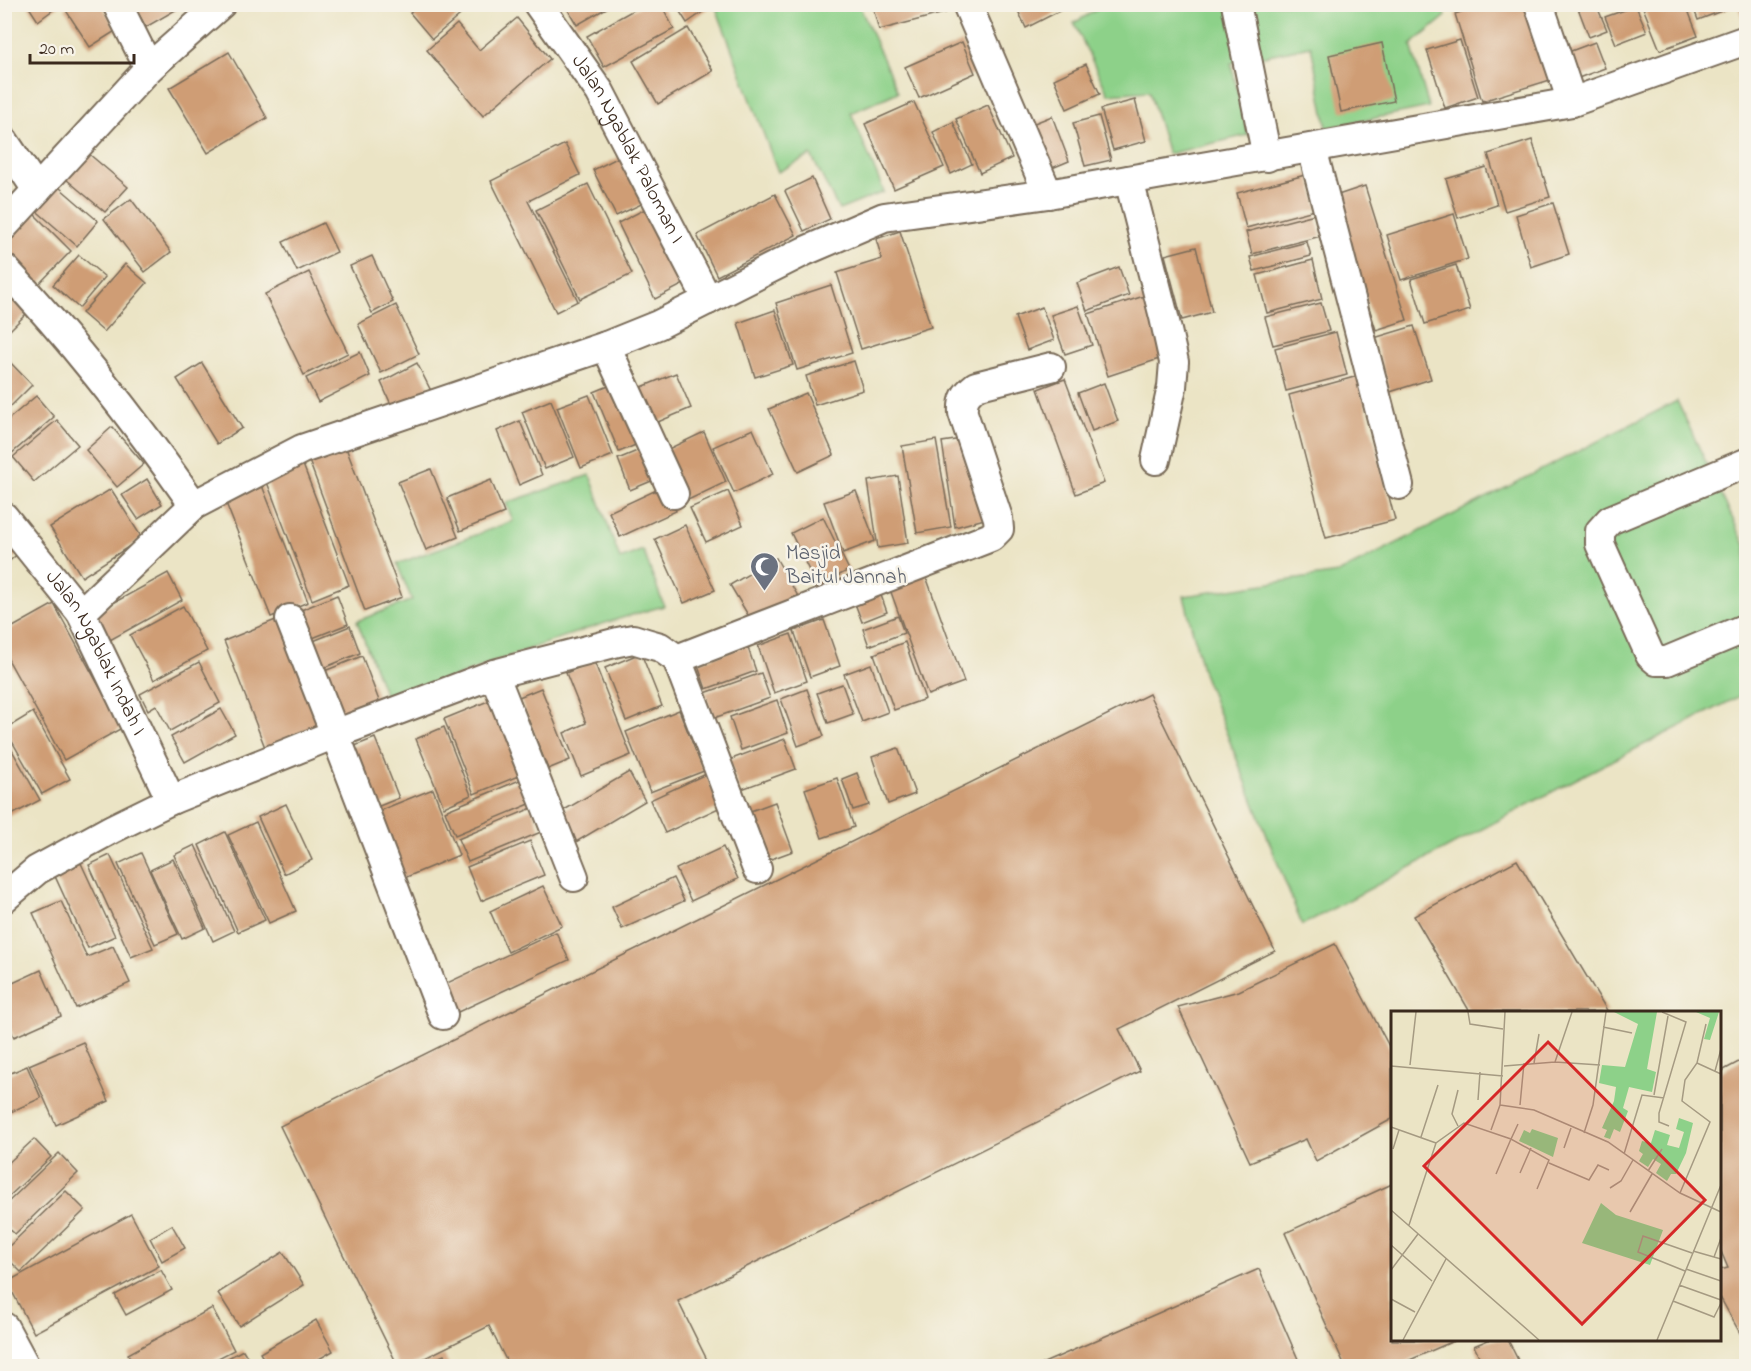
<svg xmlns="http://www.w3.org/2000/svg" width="1751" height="1371" font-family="'Indie Flower',sans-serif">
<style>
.green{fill:#8dd189;stroke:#647e54;stroke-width:1.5}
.building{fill:#cf9d74}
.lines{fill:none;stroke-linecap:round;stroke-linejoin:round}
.street-casing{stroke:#796b58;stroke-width:32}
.street{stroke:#fff;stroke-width:28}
.labels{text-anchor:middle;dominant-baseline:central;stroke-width:5;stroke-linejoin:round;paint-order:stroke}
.street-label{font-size:21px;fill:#3b2a1e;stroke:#f7f3e8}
.worship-label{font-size:21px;fill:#5b616d;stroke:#f7f3e8;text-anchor:start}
.inset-road{fill:none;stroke:#a59a82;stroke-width:1.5}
.view{fill:#d62828;fill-opacity:0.15;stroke:#d62828;stroke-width:3}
.inset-edge{fill:none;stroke:#3b2a1e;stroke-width:3}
</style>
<rect width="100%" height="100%" fill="#f7f3e8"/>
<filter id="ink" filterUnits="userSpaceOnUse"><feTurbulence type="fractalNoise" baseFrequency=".0167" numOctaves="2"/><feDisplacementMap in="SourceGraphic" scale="12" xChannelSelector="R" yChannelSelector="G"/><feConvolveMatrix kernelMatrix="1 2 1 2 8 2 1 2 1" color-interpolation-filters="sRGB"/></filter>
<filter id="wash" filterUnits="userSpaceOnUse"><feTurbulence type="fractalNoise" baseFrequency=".008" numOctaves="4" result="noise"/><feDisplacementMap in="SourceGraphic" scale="24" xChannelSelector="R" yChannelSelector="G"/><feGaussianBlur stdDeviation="1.35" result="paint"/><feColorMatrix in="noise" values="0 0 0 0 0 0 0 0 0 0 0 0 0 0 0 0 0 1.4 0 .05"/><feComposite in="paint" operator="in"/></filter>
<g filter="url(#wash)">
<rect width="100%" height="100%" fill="#ebe4c5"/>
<!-- green -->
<g class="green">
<polygon points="1106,4 1441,4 1446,16 1411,45 1429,107 1327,128 1311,46 1231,63 1248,135 1168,154 1149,91 1108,94 1074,23"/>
<polygon points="715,5 859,5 898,92 851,113 884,192 839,210 811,155 778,172"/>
<polygon points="1677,401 1746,547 1746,693 1580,777 1302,925 1203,673 1184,596 1338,573"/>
<path d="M590,475L620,559L643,550L664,606C570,631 480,667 388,703L357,621L412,600L397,564L513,521L506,503Z"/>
</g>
<g id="blocks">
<!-- building -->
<g class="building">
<polygon points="27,4 61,4 38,21"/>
<polygon points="71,4 101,4 117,30 90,47 65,9"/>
<polygon points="133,4 177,4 179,8 146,27"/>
<polygon points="421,4 473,4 432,39 410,13"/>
<polygon points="644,4 661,4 674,29 604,67 587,36"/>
<polygon points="675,4 714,4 687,23"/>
<polygon points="872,4 951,4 952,11 879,30"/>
<polygon points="1015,4 1073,4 1026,28"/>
<polygon points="1453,4 1467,4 1467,5 1454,9"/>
<polygon points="1484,4 1526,4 1550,80 1482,101 1455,14"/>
<polygon points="1587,4 1596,4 1607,30 1589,37 1578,8"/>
<polygon points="1692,4 1731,4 1732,7 1698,20"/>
<polygon points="1737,4 1746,4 1746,29"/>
<polygon points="565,5 612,5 577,25"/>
<polygon points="1642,5 1686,5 1698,36 1660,50"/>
<polygon points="1636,6 1647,32 1616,44 1605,17"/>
<polygon points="517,18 550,59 483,116 427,50 457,24 479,50"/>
<polygon points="688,28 713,71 658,104 633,61"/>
<polygon points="1460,40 1478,97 1445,108 1427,50"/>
<polygon points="962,42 975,73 919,98 905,67"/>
<polygon points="1595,42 1605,68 1573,80 1563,54"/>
<polygon points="1382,43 1394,101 1341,112 1329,55"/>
<polygon points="229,52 267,118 208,153 169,88"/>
<polygon points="1086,64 1100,94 1067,109 1054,79"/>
<polygon points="1746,67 1746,81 1742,69"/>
<polygon points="1135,100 1146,141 1113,150 1101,109"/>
<polygon points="914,102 944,167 894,189 865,124"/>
<polygon points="988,105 1012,158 980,173 956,119"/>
<polygon points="1052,116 1069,161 1045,171 1027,126"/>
<polygon points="1099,116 1111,160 1085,166 1073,123"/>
<polygon points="953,122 972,164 951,174 933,132"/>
<polygon points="1532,140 1550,197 1505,211 1488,154"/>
<polygon points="565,144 580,175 528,201 578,301 556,312 491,181"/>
<polygon points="82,148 128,187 105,212 60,174"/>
<polygon points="623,155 646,202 616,216 593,170"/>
<polygon points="1486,167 1497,205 1458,218 1446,179"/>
<polygon points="1309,174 1318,209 1246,228 1237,193"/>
<polygon points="812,178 830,219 804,231 785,191"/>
<polygon points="53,182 98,221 77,246 32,207"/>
<polygon points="588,184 632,274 580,299 536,210"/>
<polygon points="1365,186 1407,320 1376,330 1335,196"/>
<polygon points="775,194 796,235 717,276 697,235"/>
<polygon points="131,199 171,252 145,272 104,219"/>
<polygon points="1553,203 1569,254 1531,267 1516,215"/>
<polygon points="649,207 686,283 655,299 618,223"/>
<polygon points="33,213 71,251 38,285 4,252 4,242"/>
<polygon points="1315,214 1321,236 1252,254 1246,232"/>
<polygon points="1454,214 1468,259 1401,280 1387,235"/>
<polygon points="323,223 337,252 297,271 283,242"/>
<polygon points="900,231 931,327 861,349 837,273 882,259 876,239"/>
<polygon points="1307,242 1311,256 1254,271 1250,257"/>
<polygon points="1196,247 1212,312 1182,320 1165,255"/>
<polygon points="79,255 105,277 79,308 53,285"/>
<polygon points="372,256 393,302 372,313 350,266"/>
<polygon points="1313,260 1322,299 1267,313 1257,275"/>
<polygon points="125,264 147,283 104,332 82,313"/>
<polygon points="1456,265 1470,310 1425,324 1411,279"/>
<polygon points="1119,267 1129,295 1087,311 1077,283"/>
<polygon points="309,272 348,353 304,375 265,294"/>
<polygon points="4,277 34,306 4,336"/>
<polygon points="831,285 852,353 797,370 776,303"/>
<polygon points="1144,296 1165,357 1108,376 1088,314"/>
<polygon points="1321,303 1329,331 1273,345 1265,317"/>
<polygon points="396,305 419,354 381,373 358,324"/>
<polygon points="1078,306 1092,345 1065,354 1051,315"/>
<polygon points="1042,307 1054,340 1027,350 1015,317"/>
<polygon points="775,310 793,365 755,377 738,323"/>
<polygon points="1414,326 1431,379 1390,392 1374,338"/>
<polygon points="1336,332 1347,375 1286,391 1275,348"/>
<polygon points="360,352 370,376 318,402 306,378"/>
<polygon points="7,359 32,385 4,413 4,361"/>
<polygon points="854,361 863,390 815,405 806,376"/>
<polygon points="202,363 242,428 217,444 177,379"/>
<polygon points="417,363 432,393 394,411 381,382"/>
<polygon points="676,373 691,408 646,427 632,391"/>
<polygon points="1358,376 1395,520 1326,538 1289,395"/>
<polygon points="1065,379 1104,483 1076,494 1038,389"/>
<polygon points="621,381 645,441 619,452 594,392"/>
<polygon points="1104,383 1118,421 1092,431 1078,393"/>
<polygon points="806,393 834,455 798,472 769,409"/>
<polygon points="589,395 613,455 581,468 557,407"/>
<polygon points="36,396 54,417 4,460 4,423"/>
<polygon points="551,400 574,457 545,469 522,412"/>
<polygon points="57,420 78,445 34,482 13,457"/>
<polygon points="520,421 542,475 519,485 497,431"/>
<polygon points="112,427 144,464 117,487 86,450"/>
<polygon points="753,429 773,474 734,493 713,447"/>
<polygon points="704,432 726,482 686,501 664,451"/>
<polygon points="969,438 992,517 955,527 942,442"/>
<polygon points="936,440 951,527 917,533 902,446"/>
<polygon points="345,445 402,597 365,611 308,458"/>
<polygon points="649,446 661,477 630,490 618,459"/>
<polygon points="302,462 349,585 312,600 265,477"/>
<polygon points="431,469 458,537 426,550 398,482"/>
<polygon points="898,476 908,543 878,548 868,481"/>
<polygon points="147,479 162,504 138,519 122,495"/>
<polygon points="491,480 504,513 460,531 447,498"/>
<polygon points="261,483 308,602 271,617 224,498"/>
<polygon points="665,486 676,511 620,537 609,512"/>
<polygon points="111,489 142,538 82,577 50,527"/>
<polygon points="728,491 743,525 706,542 690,508"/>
<polygon points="856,491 875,541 843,553 824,502"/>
<polygon points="823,517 849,570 817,587 791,533"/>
<polygon points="685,525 715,590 684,603 655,539"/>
<polygon points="4,529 23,549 4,566"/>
<polygon points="776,558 799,598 754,625 730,585"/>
<polygon points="923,568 964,682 928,695 887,581"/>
<polygon points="168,573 182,600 110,640 95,613"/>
<polygon points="877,584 887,612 862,622 851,593"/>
<polygon points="337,595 348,624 305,641 294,613"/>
<polygon points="54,604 122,728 64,760 4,652 4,632"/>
<polygon points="183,606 207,651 154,680 130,635"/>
<polygon points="898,616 904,633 869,646 863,629"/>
<polygon points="283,617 324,728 266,750 224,641"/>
<polygon points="824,620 840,666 810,677 794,631"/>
<polygon points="350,626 360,653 316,671 306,644"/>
<polygon points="791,634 807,681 774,693 758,646"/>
<polygon points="905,642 925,699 894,710 874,654"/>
<polygon points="747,645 756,671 706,689 697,663"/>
<polygon points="641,653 662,706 626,721 605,668"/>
<polygon points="362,656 381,706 336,723 317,674"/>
<polygon points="594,661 631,755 581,776 564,733 586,723 566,673"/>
<polygon points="199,662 220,703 170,731 156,705 148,710 140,694"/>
<polygon points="871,664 888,712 862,722 844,674"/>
<polygon points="761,673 770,698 714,718 705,693"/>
<polygon points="842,684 853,714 828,723 817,693"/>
<polygon points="541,688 570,760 548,769 519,697"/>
<polygon points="807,689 824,736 798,746 781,699"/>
<polygon points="1149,694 1275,951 1119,1029 1140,1071 678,1301 710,1366 509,1366 489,1326 409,1366 398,1366 280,1126"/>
<polygon points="498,697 528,772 474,794 444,719"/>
<polygon points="777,700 788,733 741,750 730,717"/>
<polygon points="221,709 235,734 185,762 171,737"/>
<polygon points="679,710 704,771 650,792 626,732"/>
<polygon points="33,712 70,779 42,794 5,729"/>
<polygon points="444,727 471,795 444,807 416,739"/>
<polygon points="4,736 40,800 8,817 4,811"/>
<polygon points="375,738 399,798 367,811 342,751"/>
<polygon points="785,739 796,769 739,790 729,760"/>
<polygon points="898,748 915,794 888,804 872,757"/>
<polygon points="629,772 645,801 576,842 559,813"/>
<polygon points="857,773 869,805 853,810 842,779"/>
<polygon points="706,774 721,807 665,833 650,800"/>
<polygon points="527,777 537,801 455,835 445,811"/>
<polygon points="837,778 854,827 822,838 805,789"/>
<polygon points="433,789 459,855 397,881 371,814"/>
<polygon points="775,802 793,851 763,862 745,813"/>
<polygon points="286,804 312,860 284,874 258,817"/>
<polygon points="532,808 541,832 468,862 458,839"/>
<polygon points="256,822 296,911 269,923 228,835"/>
<polygon points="225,832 265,920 238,932 199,845"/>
<polygon points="530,841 544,875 481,901 467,867"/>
<polygon points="195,845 234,931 213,941 174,855"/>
<polygon points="723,847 738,879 691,901 676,869"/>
<polygon points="141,853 178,934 155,944 118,864"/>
<polygon points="110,855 153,948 131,957 89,865"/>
<polygon points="173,859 205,928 182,939 150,870"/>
<polygon points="1517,860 1608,1012 1470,1012 1414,916"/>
<polygon points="80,861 115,936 88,948 54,874"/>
<polygon points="673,878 684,901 622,929 612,907"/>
<polygon points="543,886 562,926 508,952 490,911"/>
<polygon points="61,901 87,957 113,946 130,983 76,1008 33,913"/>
<polygon points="556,932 569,960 458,1012 445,984"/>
<polygon points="1335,944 1392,1052 1392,1119 1316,1161 1306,1139 1250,1162 1178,1007 1239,991"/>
<polygon points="41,970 61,1016 14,1037 4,1016 4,987"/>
<polygon points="83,1042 109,1101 56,1125 29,1065"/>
<polygon points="1746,1058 1746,1344 1720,1297 1720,1270 1728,1268 1720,1249 1720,1072"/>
<polygon points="27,1066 41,1098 4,1115 4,1076"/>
<polygon points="34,1139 51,1157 4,1201 4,1167"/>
<polygon points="59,1153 78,1173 15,1234 4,1224 4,1206"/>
<polygon points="1392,1184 1392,1340 1456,1340 1396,1366 1345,1366 1285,1233"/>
<polygon points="66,1191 85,1210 21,1272 4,1255 4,1251"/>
<polygon points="131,1214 159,1266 34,1333 7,1282"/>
<polygon points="172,1225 185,1248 162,1261 150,1238"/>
<polygon points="283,1252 304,1285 239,1326 218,1293"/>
<polygon points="1259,1269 1301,1366 1037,1366"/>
<polygon points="161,1270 172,1290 126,1315 115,1295"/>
<polygon points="212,1308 234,1350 203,1366 134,1366 128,1354"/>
<polygon points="316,1320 333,1351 307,1366 268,1366 260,1353"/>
<polygon points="1488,1340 1508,1340 1521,1366 1484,1366 1474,1346"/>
<polygon points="243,1350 253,1366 213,1366"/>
<polygon points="444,1355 450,1366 419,1366"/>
</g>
</g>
</g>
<g filter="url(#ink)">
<use href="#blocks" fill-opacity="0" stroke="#796b58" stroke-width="1.5"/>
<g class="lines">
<defs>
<g id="street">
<polyline points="117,4 149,68"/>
<path id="s1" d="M538,4L600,92L708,300"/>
<polyline points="967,4 1048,194"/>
<polyline points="1236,4 1267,157"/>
<polyline points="1539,4 1572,102"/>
<polyline points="4,141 37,190"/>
<polyline points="1312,148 1399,485"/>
<polyline points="1129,180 1164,317 1174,362 1172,387 1156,460"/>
<polyline points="4,226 149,68 221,4"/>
<path d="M4,268C74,342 136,422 194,505"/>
<polyline points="606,346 674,494"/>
<polyline points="1746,463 1610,520 1600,531 1600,544 1650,655 1657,661 1667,661 1746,628"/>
<path id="s2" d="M4,517L81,613L171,800"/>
<polyline points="81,613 194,505 302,449 606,346 658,325 805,251 884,217 1048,194 1572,102 1746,40"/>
<path d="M677,659L991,537L999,529L998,518L963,413C962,399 966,394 976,386L1051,367"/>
<polyline points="494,674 574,877"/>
<polyline points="4,898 37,870 112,829 171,800 335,734 290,619"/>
<polyline points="443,1015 335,734 494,674 618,642 633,639 646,643 660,647 677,659 757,869"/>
<polyline points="4,1327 25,1366"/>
</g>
</defs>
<!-- street casing -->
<use href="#street" class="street-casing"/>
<!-- street -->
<use href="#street" class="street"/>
</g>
</g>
<!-- icons -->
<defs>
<symbol id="mosque-pin" viewBox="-11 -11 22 30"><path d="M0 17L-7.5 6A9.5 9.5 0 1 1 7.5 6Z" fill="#6b7280" stroke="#f7f3e8"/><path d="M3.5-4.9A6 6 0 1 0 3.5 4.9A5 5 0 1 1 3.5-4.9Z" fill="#fff"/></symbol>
</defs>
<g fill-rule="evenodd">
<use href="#mosque-pin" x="748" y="550" width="33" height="45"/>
</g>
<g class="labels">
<!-- street labels -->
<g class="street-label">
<text stroke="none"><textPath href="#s1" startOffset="171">Jalan Ngablak Paloman I</textPath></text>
<text stroke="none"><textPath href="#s2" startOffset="165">Jalan Ngablak Indah I</textPath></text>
</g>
<!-- worship labels -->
<g class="worship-label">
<text x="786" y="554">Masjid<tspan x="786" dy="24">Baitul Jannah</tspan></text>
</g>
</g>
<!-- overview -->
<g transform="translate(1391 1011)">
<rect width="330" height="330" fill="#ebe4c5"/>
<path d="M223,1H266L256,58L265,61L261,81L238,76L232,97L237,100L229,121L223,118L219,128L213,126L216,119L211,117L223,90L225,76L208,72L211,54L234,56L247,13ZM328,1L319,29L313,28L319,7L305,1ZM288,107L302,112L295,142L285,163H280L276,170L265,162L270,153L262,148L257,156L248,150L252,143L248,140L251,130L260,132L264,119L279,124L276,134L288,137L293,121L285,118ZM141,118L167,127L162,146L128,130L133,119L139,122ZM210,192L225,204L272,219L259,254L191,232Z" fill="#8dd189"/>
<path class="inset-road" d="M77,1L79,13L112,18M271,1L295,11L268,102V111L278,115M212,16L241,22M164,51L181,1M143,52L148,23M306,52L330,63M19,54L25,1M0,55L112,65M113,55L164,51L209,54M324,60L330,38M263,84L277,5M87,89L89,61M109,94L143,99L217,131L289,182L330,201M129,94L133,52M67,115L61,103L67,79M0,116L45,132M100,119L109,94L114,1M193,122L202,94L215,1M30,126L47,74M173,137L180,117M2,138L8,119M233,143L251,84L273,87M158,152L198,169L207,154L218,159M257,160L271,138M129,162L140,137M105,163L120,128L158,149L146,178M219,177L230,170L242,149M289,182L319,111L291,90L294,69L306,52L315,13M0,199L148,329M239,201L261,163M18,214L45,132L73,112L120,128L127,113M0,234L41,270M302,240L330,248M323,246L330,227M295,258L330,270M0,259L27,223M294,260L247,241L252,225L301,242M288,274L330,289M0,288L24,301M282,290L323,306L330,292M12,329L55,248M266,329L330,174"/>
<path class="view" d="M157,31L314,189L191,313L33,155Z"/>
<rect width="330" height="330" class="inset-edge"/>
</g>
<!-- margin -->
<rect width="1751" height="1371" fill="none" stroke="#f7f3e8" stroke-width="24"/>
<!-- scale -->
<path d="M30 54v9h104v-9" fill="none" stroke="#3b2a1e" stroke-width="3"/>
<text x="39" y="54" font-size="18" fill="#3b2a1e" stroke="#f7f3e8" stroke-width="4.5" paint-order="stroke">20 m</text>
</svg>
